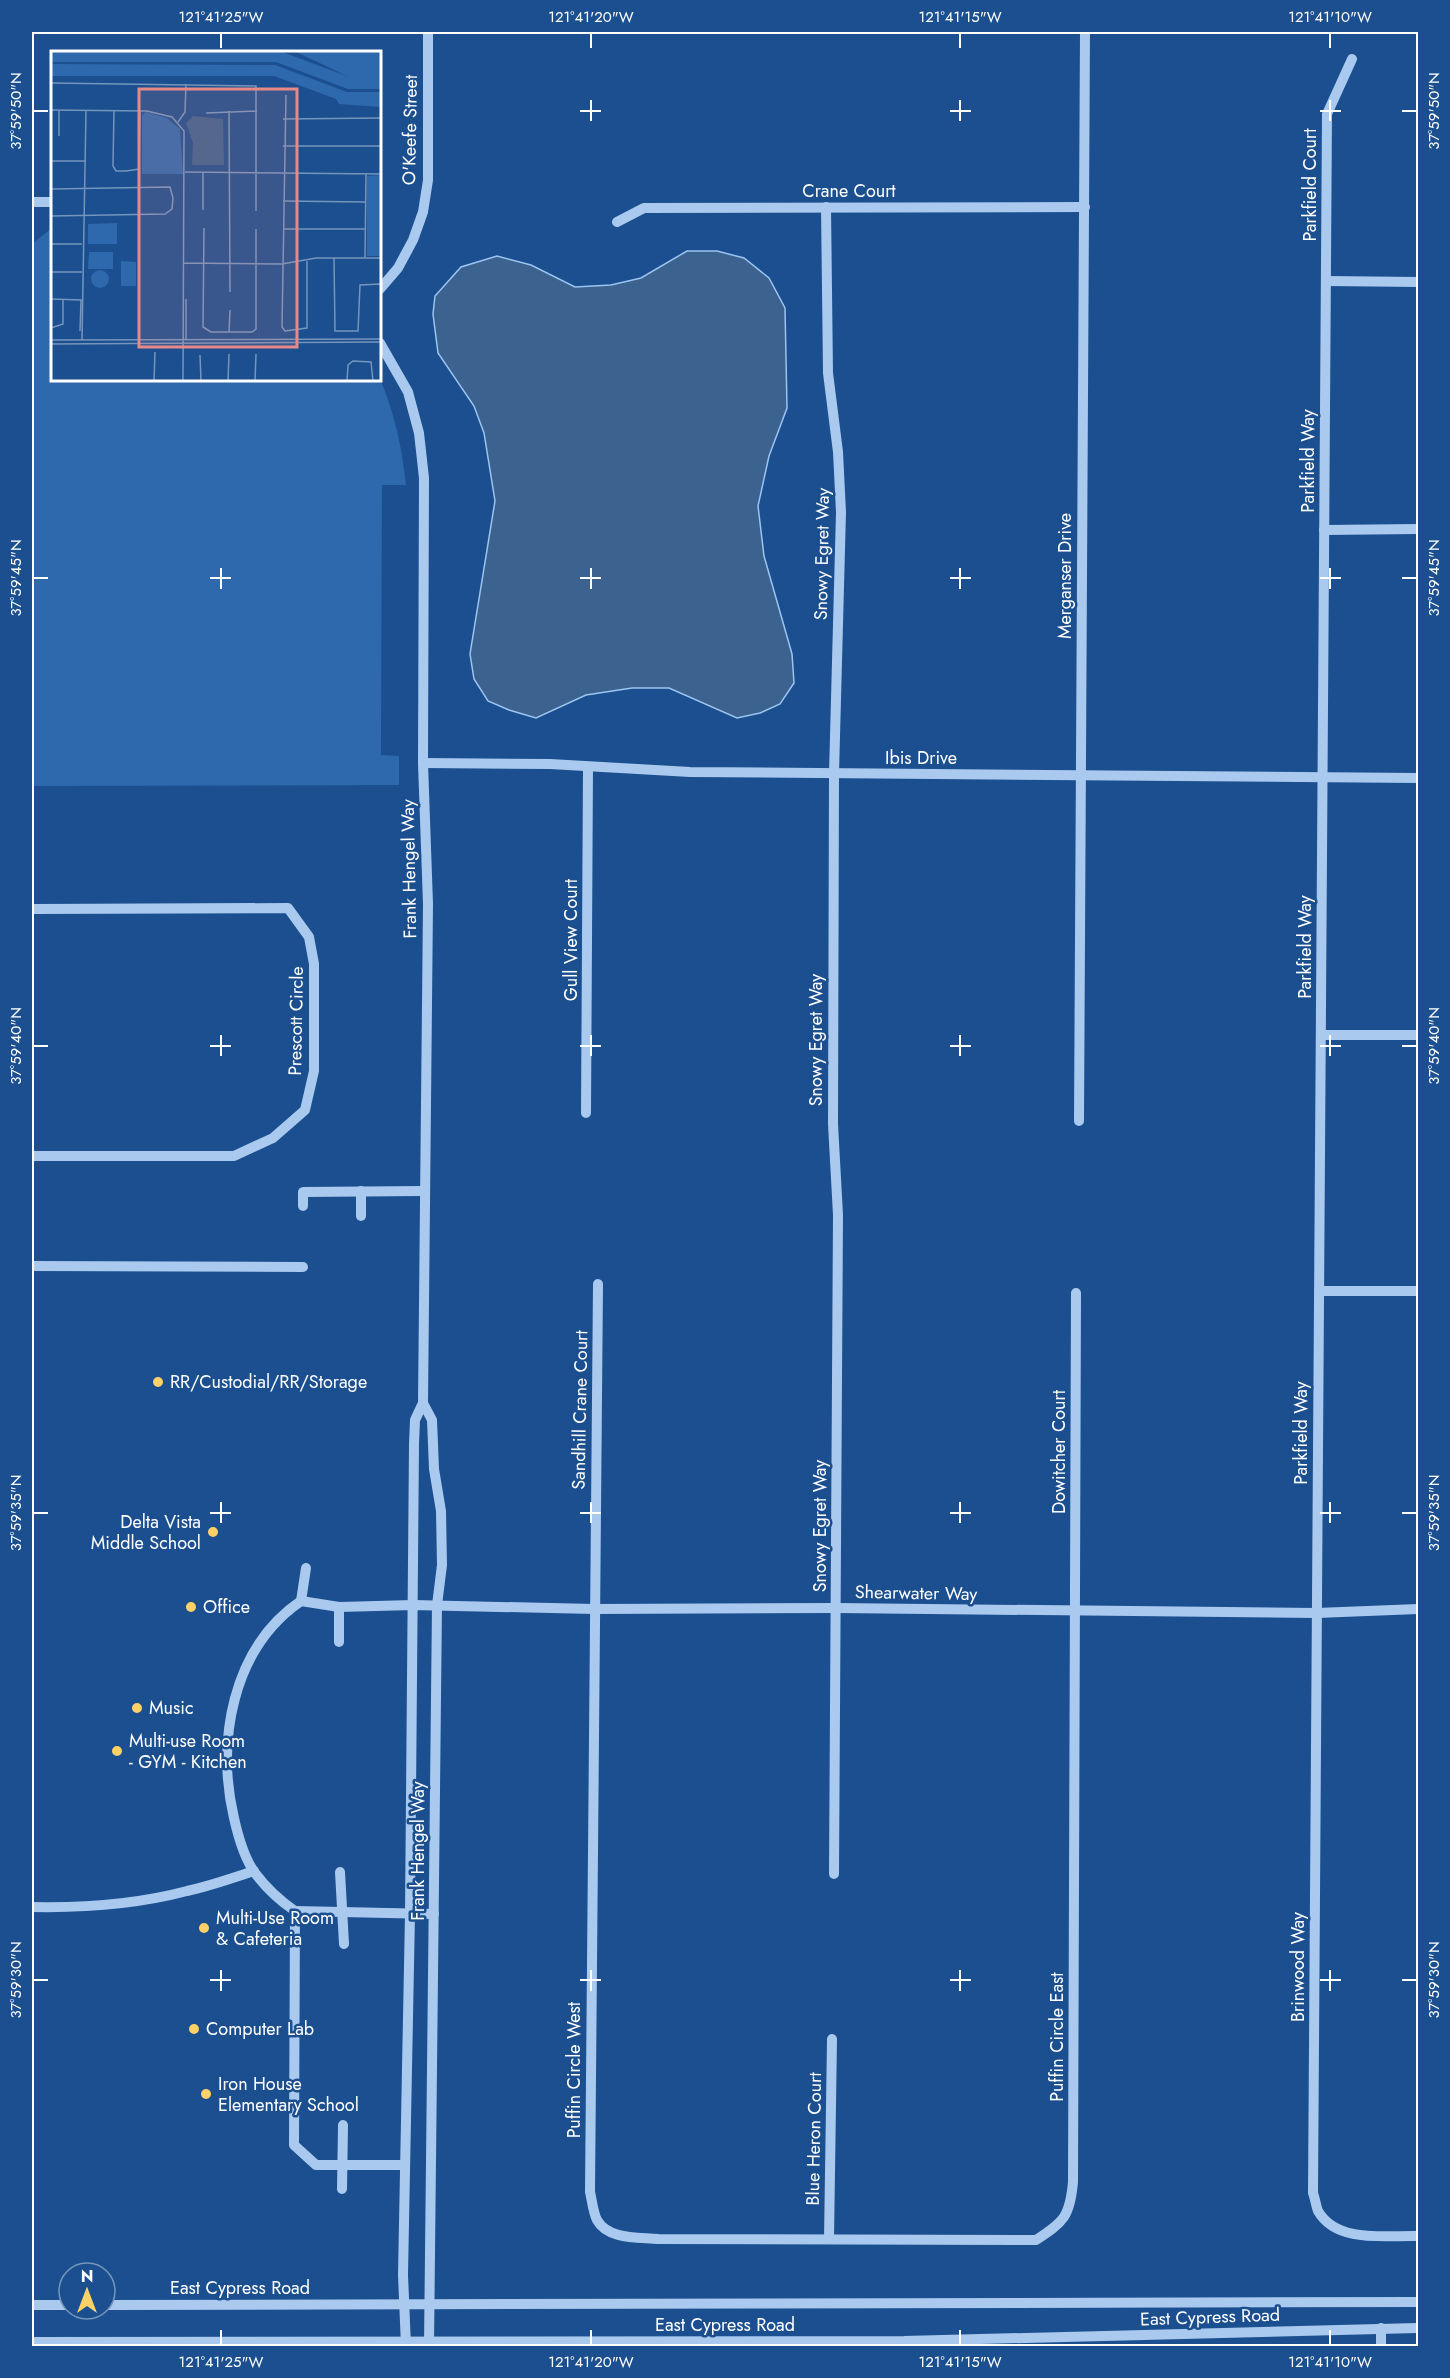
<svg xmlns="http://www.w3.org/2000/svg" width="1450" height="2378" font-family="Jost,sans-serif">
<style>
.green{fill:#2e69ad}
.water{fill:#3c6290;stroke:#9cc4f0;stroke-width:1.5}
.lines{fill:none;stroke-linecap:round;stroke-linejoin:round}
.minor{stroke:#a9c9ee;stroke-width:10}
.ticks{fill:none;stroke:#fff;stroke-width:2}
.poi-dot{fill:#ffd166;stroke:#1b4f8f;stroke-width:2}
.labels{text-anchor:middle;dominant-baseline:central;stroke-width:5;stroke-linejoin:round;paint-order:stroke}
.street-label{font-size:18px;fill:#fff;stroke:#1b4f8f}
.poi-label{font-size:18px;fill:#fff;stroke:#1b4f8f;text-anchor:start}
.inset-road{fill:none;stroke:#7695bc;stroke-width:1.5}
.view{fill:#e88989;fill-opacity:0.15;stroke:#e88989;stroke-width:3}
.inset-edge{fill:none;stroke:#fff;stroke-width:3}
.neatline{fill:none;stroke:#fff;stroke-width:2}
.ticks-label{font-size:15px;text-anchor:middle;fill:#fff}
</style>
<rect width="100%" height="100%" fill="#1b4f8f"/>
<!-- green -->
<path class="green" d="M52,228V380L380,379C395,414 402,448 406,485H382L381,755L399,756V785L32,786V244Z"/>
<!-- water -->
<polygon class="water" points="687,251 717,251 744,258 769,278 785,308 787,408 769,456 758,506 764,556 792,654 794,683 780,704 760,713 737,718 669,688 632,688 586,695 536,718 509,710 488,701 474,679 470,654 495,501 484,433 474,406 438,353 433,314 435,296 461,267 497,256 531,265 575,287 611,285 641,278"/>
<g class="lines">
<!-- minor -->
<g class="minor">
<path d="M1352,59L1327,114L1313,2193C1315,2198 1316,2206 1318,2211C1337,2244 1387,2235 1418,2236"/>
<polyline points="32,202 52,202"/>
<polyline points="826,207 828,373 838,452 841,512 834,774 833,1124 838,1215 834,1874"/>
<polyline points="617,222 644,208 1085,207"/>
<polyline points="1326,281 1418,282"/>
<polyline points="380,289 398,268 413,240 423,212 428,180 428,32"/>
<polyline points="380,343 408,392 419,433 424,478 423,763 428,904 423,1403 415,1420 414,1444 410,1914 403,2275 406,2346"/>
<polyline points="1324,530 1418,529"/>
<polyline points="423,763 550,764 690,772 1418,778"/>
<polyline points="32,909 288,908 309,937 314,964 314,1071 305,1110 273,1138 234,1156 32,1156"/>
<polyline points="1321,1035 1418,1035"/>
<polyline points="586,1113 588,767"/>
<polyline points="1079,1121 1085,32"/>
<polyline points="303,1206 303,1192 423,1191"/>
<polyline points="361,1216 361,1191"/>
<polyline points="32,1266 303,1267"/>
<path d="M598,1284L590,2192C592,2200 593,2212 597,2220C608,2240 639,2237 658,2239L1036,2240C1064,2222 1070,2216 1073,2182L1076,1293"/>
<polyline points="1319,1291 1418,1291"/>
<polyline points="423,1403 432,1420 434,1469 441,1511 442,1565 437,1605 429,2346"/>
<polyline points="301,1601 306,1568"/>
<polyline points="339,1642 339,1607"/>
<polyline points="340,1872 344,1944"/>
<path d="M32,1907C83,1908 138,1904 187,1891C210,1886 232,1878 254,1871"/>
<polyline points="295,1911 434,1914"/>
<path d="M405,2165H316L294,2145L295,1911C279,1900 267,1889 255,1873C244,1858 238,1836 234,1818C216,1742 232,1648 301,1601L339,1607L413,1605L594,1609L836,1608L1317,1613L1418,1609"/>
<polyline points="342,2189 343,2125"/>
<polyline points="829,2239 832,2039"/>
<polyline points="32,2305 69,2305"/>
<polyline points="105,2305 1418,2302"/>
<polyline points="32,2342 904,2341 1418,2328"/>
<polyline points="1381,2346 1381,2328"/>
</g>
</g>
<!-- ticks -->
<path class="ticks" d="M221,33V48M591,33V48M960,33V48M1330,33V48M591,100V121M960,100V121M1330,100V121M33,111H48M580,111H601M950,111H971M1320,111H1341M1402,111H1417M221,568V589M591,568V589M960,568V589M1330,568V589M33,578H48M210,578H231M580,578H601M950,578H971M1320,578H1341M1402,578H1417M221,1035V1056M591,1035V1056M960,1035V1056M1330,1035V1056M33,1046H48M210,1046H231M580,1046H601M950,1046H971M1320,1046H1341M1402,1046H1417M221,1502V1523M591,1502V1523M960,1502V1523M1330,1502V1523M33,1513H48M210,1513H231M580,1513H601M950,1513H971M1320,1513H1341M1402,1513H1417M221,1970V1991M591,1970V1991M960,1970V1991M1330,1970V1991M33,1980H48M210,1980H231M580,1980H601M950,1980H971M1320,1980H1341M1402,1980H1417M221,2330V2345M591,2330V2345M960,2330V2345M1330,2330V2345"/>
<!-- markers -->
<g class="poi-dot">
<circle cx="158" cy="1382" r="6"/>
<circle cx="213" cy="1532" r="6"/>
<circle cx="191" cy="1607" r="6"/>
<circle cx="137" cy="1708" r="6"/>
<circle cx="117" cy="1751" r="6"/>
<circle cx="204" cy="1928" r="6"/>
<circle cx="194" cy="2029" r="6"/>
<circle cx="206" cy="2094" r="6"/>
</g>
<g class="labels">
<!-- street labels -->
<g class="street-label">
<text transform="translate(410 130) rotate(-89)">O'Keefe Street</text>
<text transform="translate(1310 185) rotate(-90)">Parkfield Court</text>
<text x="849" y="191">Crane Court</text>
<text transform="translate(1308 461) rotate(-90)">Parkfield Way</text>
<text transform="translate(822 554) rotate(-89)">Snowy Egret Way</text>
<text transform="translate(1065 576) rotate(-90)">Merganser Drive</text>
<text x="921" y="758">Ibis Drive</text>
<text transform="translate(409 869) rotate(-91)">Frank Hengel Way</text>
<text transform="translate(571 940) rotate(-90)">Gull View Court</text>
<text transform="translate(1305 947) rotate(-90)">Parkfield Way</text>
<text transform="translate(296 1021) rotate(-89)">Prescott Circle</text>
<text transform="translate(816 1040) rotate(-90)">Snowy Egret Way</text>
<text transform="translate(580 1410) rotate(-89)">Sandhill Crane Court</text>
<text transform="translate(1301 1433) rotate(-90)">Parkfield Way</text>
<text transform="translate(1059 1452) rotate(-90)">Dowitcher Court</text>
<text transform="translate(820 1526) rotate(-90)">Snowy Egret Way</text>
<text transform="translate(916 1593) rotate(1)">Shearwater Way</text>
<text transform="translate(418 1851) rotate(-90)">Frank Hengel Way</text>
<text transform="translate(1298 1967) rotate(-90)">Brinwood Way</text>
<text transform="translate(1057 2037) rotate(-90)">Puffin Circle East</text>
<text transform="translate(574 2070) rotate(-90)">Puffin Circle West</text>
<text transform="translate(814 2139) rotate(-89)">Blue Heron Court</text>
<text x="240" y="2288">East Cypress Road</text>
<text transform="translate(1210 2317) rotate(-2)">East Cypress Road</text>
<text x="725" y="2325">East Cypress Road</text>
</g>
<!-- poi labels -->
<g class="poi-label">
<text x="170" y="1382">RR/Custodial/RR/Storage</text>
<text x="201" y="1522" text-anchor="end">Delta Vista<tspan x="201" dy="21">Middle School</tspan></text>
<text x="203" y="1607">Office</text>
<text x="149" y="1708">Music</text>
<text x="129" y="1741">Multi-use Room<tspan x="129" dy="21">- GYM - Kitchen</tspan></text>
<text x="216" y="1918">Multi-Use Room<tspan x="216" dy="21">&amp; Cafeteria</tspan></text>
<text x="206" y="2029">Computer Lab</text>
<text x="218" y="2084">Iron House<tspan x="218" dy="21">Elementary School</tspan></text>
</g>
</g>
<!-- overview -->
<g transform="translate(51 51)">
<rect width="330" height="330" fill="#1b4f8f"/>
<path d="M0,0H229L298,26L243,0H330V38H297L225,11H0ZM0,13L224,14L296,41H330V56L288,53L285,48L223,25H0ZM95,61L116,67L129,78L132,123H91V64ZM330,124V205H316V125ZM66,172V193H37V173ZM38,201H62V218H37ZM70,210L85,211V235H70ZM40 228a9 9 0 1 1 18 0a9 9 0 1 1-18 0Z" fill="#2e69ad"/>
<path d="M142,65L172,68L173,114H141L142,92L135,72Z" fill="#3c6290"/>
<path class="inset-road" d="M0,32L205,35V160M235,44L231,276L234,280L256,277V210M0,59L96,60L121,66L133,80L132,330M63,59L62,115L65,120H75L88,118L89,59M178,60L179,241M155,62L206,60M232,68L330,67M127,71L134,61L135,33M8,85V59M232,95H330M0,110H35M134,121L330,123M0,138L119,136L122,147L121,158L114,163L0,165M232,150L315,151M152,159V121M153,177L152,276L160,281H201L205,278V178M232,178H314M0,193H31M283,207L284,280H307L309,234L330,233M314,207L315,123M133,212L231,213L265,207H330M0,221H31M0,248L31,249M0,277L12,273V248M29,280L30,249M178,281L179,259M135,288V248M0,289L330,288M31,289L35,59M0,293L330,291M149,304L150,330M103,330L104,301M177,330L178,303M204,330L205,303M296,330L297,314L302,310L320,311L322,330"/>
<path class="view" d="M88,38H246V296H88Z"/>
<rect width="330" height="330" class="inset-edge"/>
</g>
<!-- border -->
<rect width="1450" height="2378" fill="none" stroke="#1b4f8f" stroke-width="66"/>
<!-- north arrow -->
<g transform="translate(87 2291)"><circle r="28" fill="#1b4f8f" stroke="#7695bc" stroke-width="1.5"/>
<path d="M0-4.5L10 22L0 15L-10 22Z" fill="#ffd166"/>
<text y="-9" font-size="16" font-weight="bold" text-anchor="middle" fill="#ffffff">N</text>
</g>
<rect x="33" y="33" width="1384" height="2312" class="neatline"/>
<g class="ticks-label">
<text x="221" y="22">121°41'25"W</text>
<text x="591" y="22">121°41'20"W</text>
<text x="960" y="22">121°41'15"W</text>
<text x="1330" y="22">121°41'10"W</text>
<text transform="translate(16 111) rotate(-90)" y="5">37°59'50"N</text>
<text transform="translate(1434 111) rotate(-90)" y="5">37°59'50"N</text>
<text transform="translate(16 578) rotate(-90)" y="5">37°59'45"N</text>
<text transform="translate(1434 578) rotate(-90)" y="5">37°59'45"N</text>
<text transform="translate(16 1046) rotate(-90)" y="5">37°59'40"N</text>
<text transform="translate(1434 1046) rotate(-90)" y="5">37°59'40"N</text>
<text transform="translate(16 1513) rotate(-90)" y="5">37°59'35"N</text>
<text transform="translate(1434 1513) rotate(-90)" y="5">37°59'35"N</text>
<text transform="translate(16 1980) rotate(-90)" y="5">37°59'30"N</text>
<text transform="translate(1434 1980) rotate(-90)" y="5">37°59'30"N</text>
<text x="221" y="2367">121°41'25"W</text>
<text x="591" y="2367">121°41'20"W</text>
<text x="960" y="2367">121°41'15"W</text>
<text x="1330" y="2367">121°41'10"W</text>
</g>
</svg>
